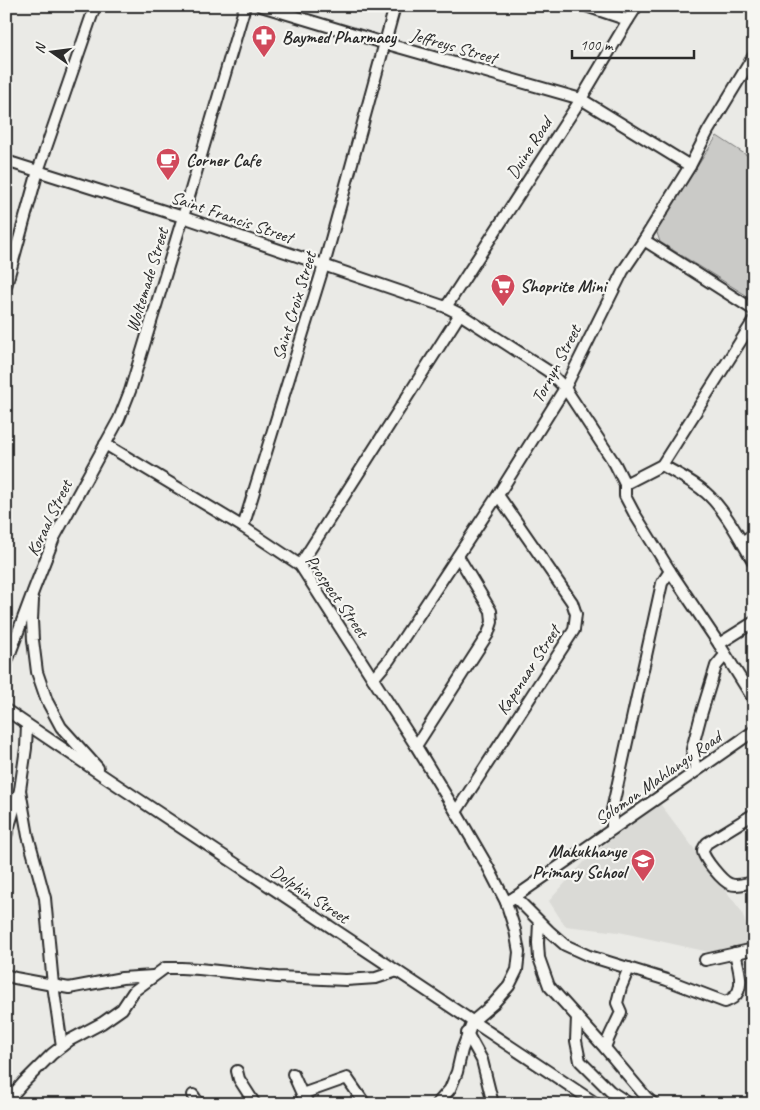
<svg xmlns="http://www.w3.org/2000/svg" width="760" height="1110" font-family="Caveat,sans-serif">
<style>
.built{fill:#dadad6}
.green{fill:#cacac7;stroke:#7a7a79}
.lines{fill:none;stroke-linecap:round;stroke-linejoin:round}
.minor-casing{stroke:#2b2b2b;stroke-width:14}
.minor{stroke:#f6f6f2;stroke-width:10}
.labels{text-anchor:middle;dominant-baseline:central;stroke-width:4.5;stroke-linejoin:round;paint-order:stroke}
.poi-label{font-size:18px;font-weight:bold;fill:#2b2b2b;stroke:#f6f6f2;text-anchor:start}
.street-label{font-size:18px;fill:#2b2b2b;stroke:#f6f6f2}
</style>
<rect width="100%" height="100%" fill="#eaeae6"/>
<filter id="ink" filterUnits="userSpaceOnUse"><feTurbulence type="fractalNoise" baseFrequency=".02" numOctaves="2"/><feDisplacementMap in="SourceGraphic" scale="10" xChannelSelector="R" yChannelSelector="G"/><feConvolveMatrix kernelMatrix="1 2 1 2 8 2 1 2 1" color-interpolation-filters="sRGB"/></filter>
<g filter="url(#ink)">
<!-- built -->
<polygon class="built" points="658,801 742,912 751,943 709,952 619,932 565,926 549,901 584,862"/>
<!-- green -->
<polygon class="green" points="717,136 754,160 754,300 660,242 656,230"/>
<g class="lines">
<defs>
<g id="minor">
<polyline points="261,6 384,43 581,99 690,166"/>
<polyline points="586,6 628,20"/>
<polyline points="6,161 183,217 446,307 460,314 548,371 565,388 615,464 625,484 625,496 634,513 670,571 719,644 754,700"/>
<polyline points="644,240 754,310"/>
<polyline points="6,286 38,171 95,6"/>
<polyline points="446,307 581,99 628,20 637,6"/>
<polyline points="105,444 243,527 300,565 416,746 456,812 488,867 506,902 515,930 519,952 517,970 509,986 493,1004 473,1021 462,1050 457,1072 450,1089 437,1104"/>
<path d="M662,465C677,474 693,481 705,492C725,509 741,541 754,563"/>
<polyline points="625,484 662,465 754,320"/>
<polyline points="243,527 324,265 395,6"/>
<polyline points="742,542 754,534"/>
<polyline points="300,565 460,314"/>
<polyline points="33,600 32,620 33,640 37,672 47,701 61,727 98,768"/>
<polyline points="719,644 754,622"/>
<polyline points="6,664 34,589 54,538 119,419 130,391 183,217 245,6"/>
<polyline points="373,679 389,660 498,495 565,388 623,271 644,240 690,166 708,131 754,55"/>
<polyline points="6,710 108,779 597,1104"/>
<polyline points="416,746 488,634 492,622 491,611 458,556"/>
<polyline points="696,771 692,749 701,715 716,666 725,655"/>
<polyline points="20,790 28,836 45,898 53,985 62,1046"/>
<polyline points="456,812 574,630 576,614 572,602 498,495"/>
<path d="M754,814L707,843C705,846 703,848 703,851C703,858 723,882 730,884C738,887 746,883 754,882"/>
<polyline points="612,829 612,810 662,583 670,571"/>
<polyline points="6,836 20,790 26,748 27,725"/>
<path d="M515,897L549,931L565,945L589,956L667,980L725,1002C727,1001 730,1000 733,998C746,988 738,967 735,953"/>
<polyline points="506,902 515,897 754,731"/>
<polyline points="539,922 538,943 539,958 549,986 605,1048 646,1097 654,1104"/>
<polyline points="705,960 754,949"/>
<polyline points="6,975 15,978 69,988 122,978 153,976"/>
<polyline points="577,1017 576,1041 580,1061 610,1091 630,1104"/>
<polyline points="467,1033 482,1060 493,1104"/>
<path d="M605,1048C609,1035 616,1024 621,1012L617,1003L621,987L629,968"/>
<polyline points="237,1071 239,1079 255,1104"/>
<polyline points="293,1074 302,1094 309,1104"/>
<polyline points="302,1094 347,1078 365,1104"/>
<polyline points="193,1095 199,1104"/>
<polyline points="7,1104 10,1098 23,1083 52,1054 70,1040 102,1023 122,1009 134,991 165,968 181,968 199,969 277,977 346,980 376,978 397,971"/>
</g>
</defs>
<!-- minor casing -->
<use href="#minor" class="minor-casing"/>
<!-- minor -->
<use href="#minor" class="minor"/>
</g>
</g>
<!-- icons -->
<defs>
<symbol id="pharmacy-pin" viewBox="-11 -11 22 30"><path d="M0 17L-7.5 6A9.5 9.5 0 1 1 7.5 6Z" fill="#d1495b" stroke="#f6f6f2"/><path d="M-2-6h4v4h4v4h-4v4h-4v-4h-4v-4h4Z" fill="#fff"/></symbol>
<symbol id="cafe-pin" viewBox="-11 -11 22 30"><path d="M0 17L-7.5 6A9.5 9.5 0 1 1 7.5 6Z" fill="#d1495b" stroke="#f6f6f2"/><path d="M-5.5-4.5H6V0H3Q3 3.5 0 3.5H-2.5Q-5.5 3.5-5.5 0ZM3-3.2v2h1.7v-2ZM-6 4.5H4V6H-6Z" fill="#fff"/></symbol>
<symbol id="supermarket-pin" viewBox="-11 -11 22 30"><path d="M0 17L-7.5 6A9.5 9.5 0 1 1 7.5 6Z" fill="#d1495b" stroke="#f6f6f2"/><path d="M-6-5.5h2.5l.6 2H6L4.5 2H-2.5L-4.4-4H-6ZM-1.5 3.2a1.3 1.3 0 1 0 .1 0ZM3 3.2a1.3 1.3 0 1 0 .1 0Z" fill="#fff"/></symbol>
<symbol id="school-pin" viewBox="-11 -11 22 30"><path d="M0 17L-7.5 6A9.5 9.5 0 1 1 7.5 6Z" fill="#d1495b" stroke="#f6f6f2"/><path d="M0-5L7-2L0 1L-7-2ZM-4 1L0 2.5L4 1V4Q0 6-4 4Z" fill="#fff"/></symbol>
</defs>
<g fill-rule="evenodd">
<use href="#pharmacy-pin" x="250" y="23" width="28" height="38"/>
<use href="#cafe-pin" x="154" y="146" width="28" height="38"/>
<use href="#supermarket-pin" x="489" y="272" width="28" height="38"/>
<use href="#school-pin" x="629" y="847" width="28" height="38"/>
</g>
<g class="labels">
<!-- poi labels -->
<g class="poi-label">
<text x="282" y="37">Baymed Pharmacy</text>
<text x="186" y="160">Corner Cafe</text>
<text x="520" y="286">Shoprite Mini</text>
<text x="626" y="851" text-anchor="end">Makukhanye<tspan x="626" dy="21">Primary School</tspan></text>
</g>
<!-- street labels -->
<g class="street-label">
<text transform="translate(454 46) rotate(16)">Jeffreys Street</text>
<text transform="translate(529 148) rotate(-57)">Duine Road</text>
<text transform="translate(232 217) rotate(19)">Saint Francis Street</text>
<text transform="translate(147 280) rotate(-73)">Woltemade Street</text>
<text transform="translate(294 306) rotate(-73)">Saint Croix Street</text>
<text transform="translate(556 364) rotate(-62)">Tornyn Street</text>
<text transform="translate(49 518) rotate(-64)">Koraal Street</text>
<text transform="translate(337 596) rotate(55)">Prospect Street</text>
<text transform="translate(528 670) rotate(-57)">Kapenaar Street</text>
<text transform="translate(658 778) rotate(-35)">Solomon Mahlangu Road</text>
<text transform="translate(310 894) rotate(34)">Dolphin Street</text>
</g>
</g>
<!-- margin -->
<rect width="760" height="1110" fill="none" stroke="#f6f6f2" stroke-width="25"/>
<rect x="12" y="12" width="735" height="1085" fill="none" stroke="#2b2b2b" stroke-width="2" filter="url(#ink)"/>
<!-- north arrow -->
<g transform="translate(52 52) rotate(284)" stroke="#f6f6f2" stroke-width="4" paint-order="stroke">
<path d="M0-4L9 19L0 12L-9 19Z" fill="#2b2b2b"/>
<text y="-8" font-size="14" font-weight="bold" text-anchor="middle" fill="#2b2b2b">N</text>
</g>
<!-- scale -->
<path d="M572 50v8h122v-8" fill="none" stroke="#2b2b2b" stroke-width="2.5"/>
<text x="580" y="50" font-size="15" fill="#2b2b2b" stroke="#f6f6f2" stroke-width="4" paint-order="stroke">100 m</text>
</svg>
